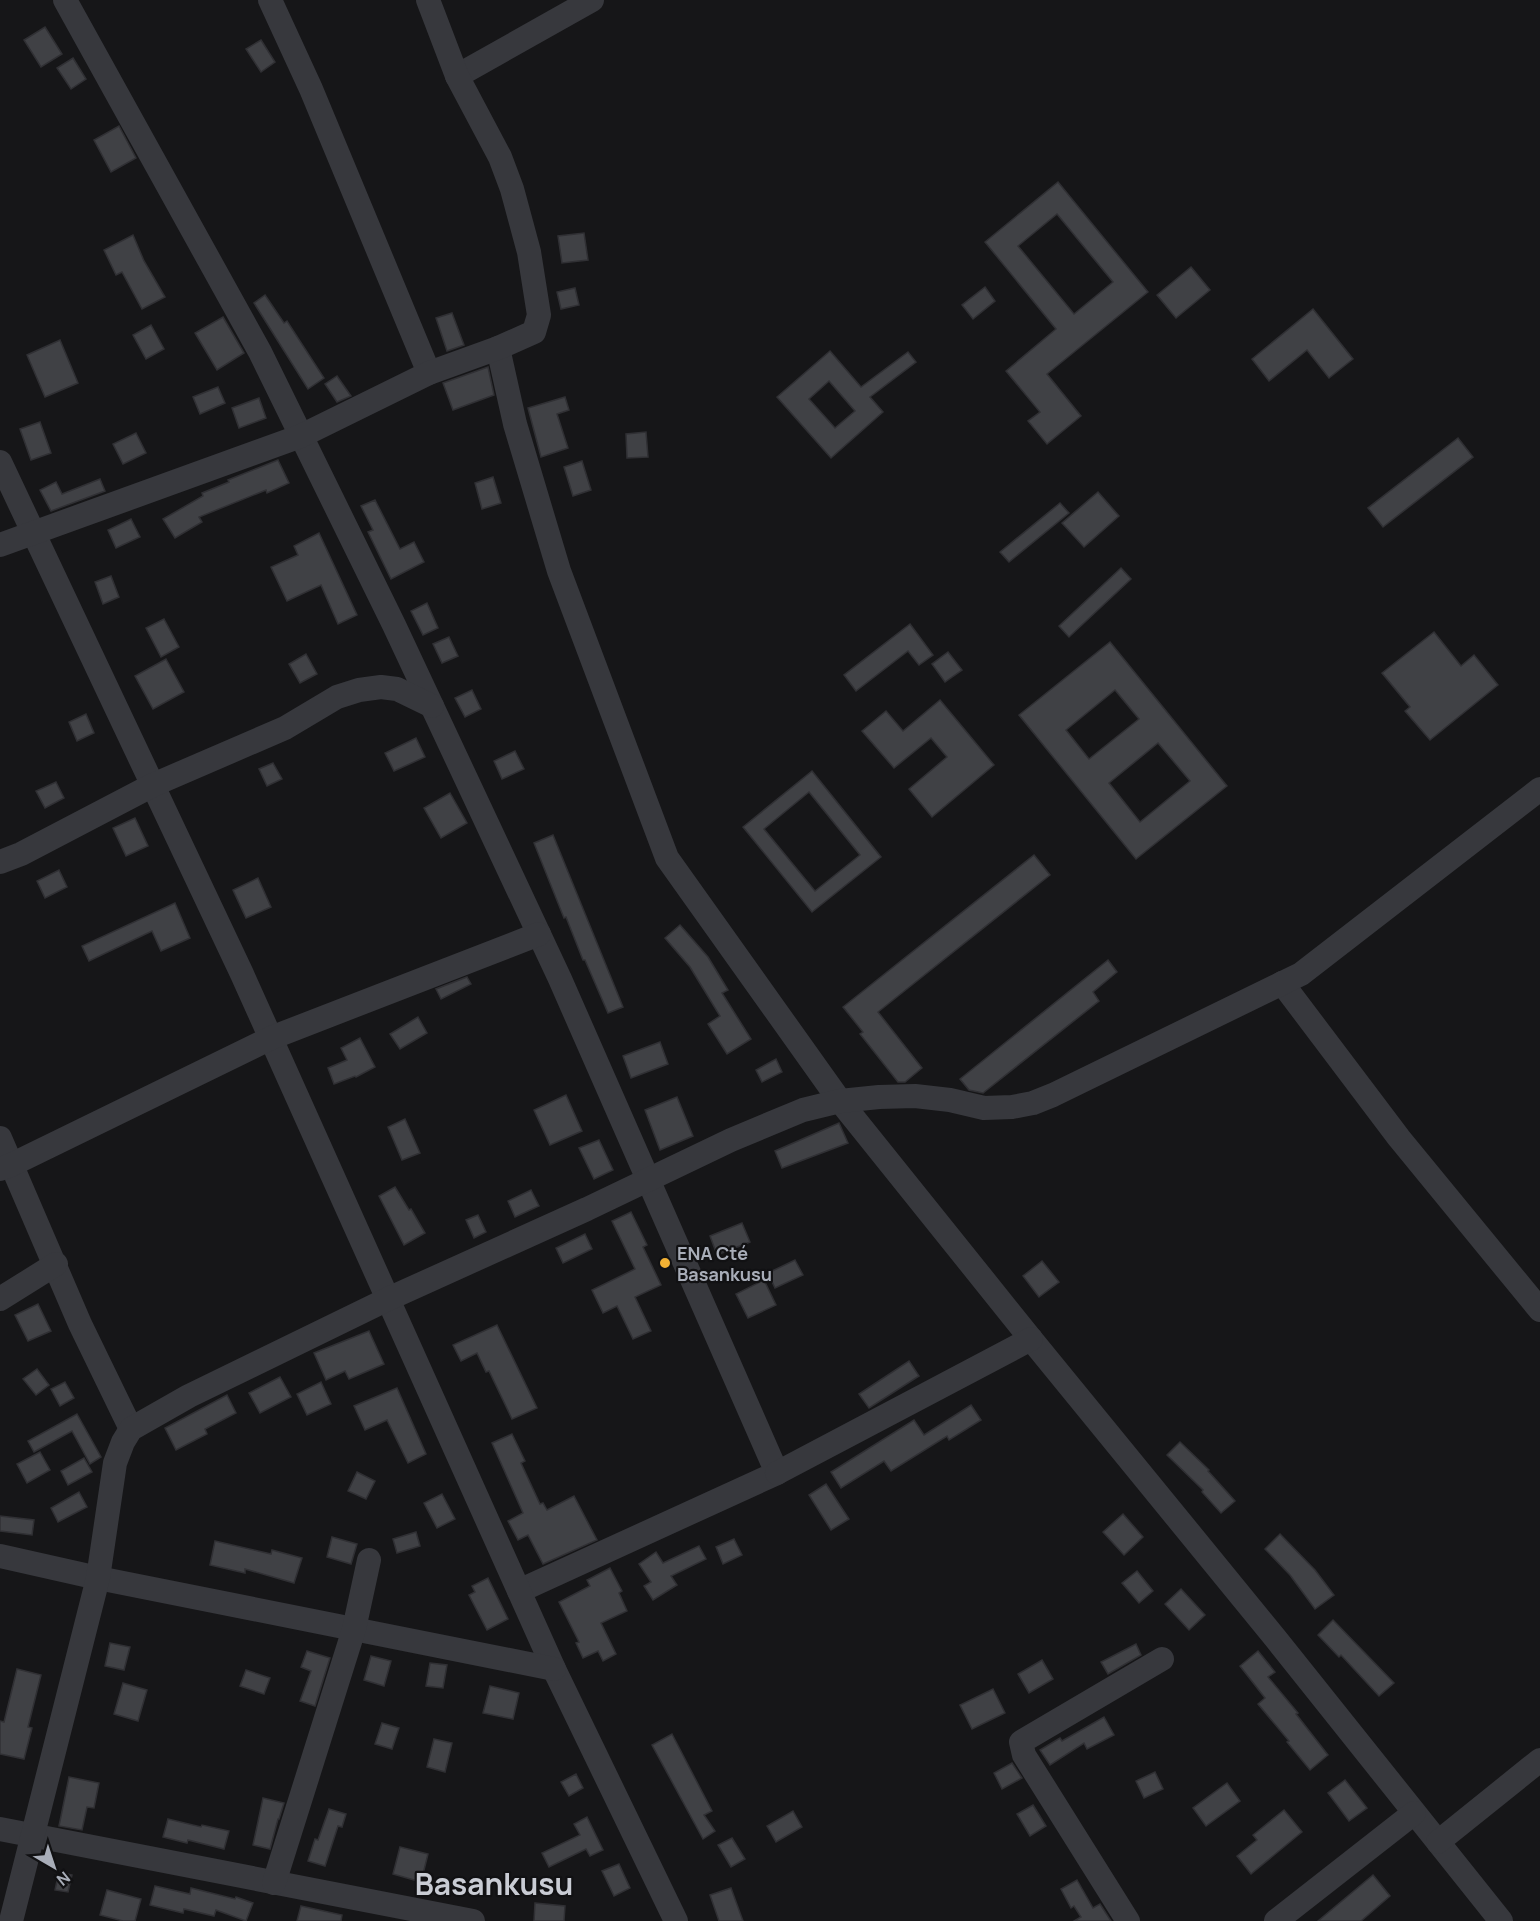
<svg xmlns="http://www.w3.org/2000/svg" width="1540" height="1921" font-family="Manrope,sans-serif">
<style>
.building{fill:#404145;stroke:#303034;stroke-width:1.5;fill-rule:evenodd}
.lines{fill:none;stroke-linecap:round;stroke-linejoin:round}
.minor{stroke:#37383d;stroke-width:24}
.poi-dot{fill:#f2b134;stroke:#111113;stroke-width:2}
.labels{text-anchor:middle;dominant-baseline:central;stroke-width:4.5;stroke-linejoin:round;paint-order:stroke}
.poi-label{font-size:18px;font-weight:bold;fill:#a8adb8;stroke:#111113;text-anchor:start}
.town-label{font-size:30px;font-weight:bold;fill:#c9ccd4;stroke:#111113}
</style>
<rect width="100%" height="100%" fill="#161618"/>
<!-- building -->
<g class="building">
<polygon points="45,27 62,54 41,67 24,40"/>
<polygon points="261,40 275,62 261,72 246,49"/>
<polygon points="73,58 86,79 71,89 57,68"/>
<polygon points="119,126 136,158 111,172 94,140"/>
<path d="M1058,182L1148,292L1047,374L1081,416L1047,444L1028,421L1040,412L1006,371L1056,329L985,242ZM1057,214L1113,282L1074,314L1018,246Z"/>
<polygon points="584,233 588,260 562,263 558,236"/>
<polygon points="133,235 144,261 165,297 142,309 122,272 116,275 104,250"/>
<polygon points="1191,267 1210,290 1176,318 1157,295"/>
<polygon points="985,287 995,301 973,319 962,305"/>
<polygon points="575,288 579,305 561,309 557,292"/>
<polygon points="265,295 284,323 287,321 324,378 308,389 254,303"/>
<polygon points="1313,309 1353,359 1329,378 1307,350 1269,381 1252,359"/>
<polygon points="452,313 464,345 447,351 436,318"/>
<polygon points="223,317 244,353 217,370 195,333"/>
<polygon points="151,325 164,349 146,359 133,335"/>
<polygon points="60,340 78,383 45,397 27,355"/>
<path d="M830,351L861,387L908,352L916,362L870,397L883,412L831,458L777,397ZM829,381L855,411L835,428L809,399Z"/>
<polygon points="488,367 494,395 453,410 443,383"/>
<polygon points="337,376 351,396 337,402 325,384"/>
<polygon points="218,387 225,403 200,414 193,397"/>
<polygon points="565,397 569,410 557,414 568,448 541,457 528,408"/>
<polygon points="259,398 266,418 239,428 232,408"/>
<polygon points="40,422 51,453 31,460 20,429"/>
<polygon points="646,432 648,457 627,458 626,434"/>
<polygon points="136,433 146,453 123,464 113,444"/>
<polygon points="1458,438 1473,457 1383,527 1368,508"/>
<polygon points="278,460 289,483 267,493 266,490 199,517 202,522 175,538 163,519 203,496 202,493 229,482 228,480"/>
<polygon points="582,461 591,490 573,496 564,467"/>
<polygon points="493,477 501,503 482,509 475,483"/>
<polygon points="100,479 105,491 51,511 40,490 56,482 62,494"/>
<polygon points="1098,492 1119,516 1084,547 1062,523"/>
<polygon points="375,500 400,549 414,542 424,562 391,579 368,532 373,530 361,506"/>
<polygon points="1060,503 1069,513 1009,562 1000,552"/>
<polygon points="131,519 140,537 116,548 108,530"/>
<polygon points="319,533 357,615 338,624 321,585 287,601 271,567 298,555 294,546"/>
<polygon points="1121,568 1131,579 1069,637 1059,626"/>
<polygon points="111,576 119,597 103,604 95,582"/>
<polygon points="427,603 438,628 423,635 411,611"/>
<polygon points="164,619 179,647 161,657 146,628"/>
<polygon points="910,624 933,655 919,665 908,651 856,691 844,675"/>
<polygon points="1434,632 1461,666 1474,655 1498,685 1430,740 1405,711 1410,707 1382,673"/>
<polygon points="449,637 458,656 442,663 433,644"/>
<path d="M1110,642L1227,786L1136,859L1019,715ZM1115,690L1139,719L1089,759L1066,730ZM1158,743L1190,781L1140,822L1109,783Z"/>
<polygon points="948,652 962,670 945,682 932,664"/>
<polygon points="306,654 317,674 300,683 289,664"/>
<polygon points="166,659 184,692 153,709 135,676"/>
<polygon points="472,690 481,709 465,717 455,698"/>
<polygon points="940,700 994,765 932,817 909,789 947,757 931,738 894,768 862,731 886,711 903,731"/>
<polygon points="86,714 94,733 77,741 69,722"/>
<polygon points="416,738 425,757 394,771 385,753"/>
<polygon points="515,751 524,769 502,779 494,761"/>
<polygon points="273,763 282,779 267,786 259,769"/>
<path d="M812,771L881,857L812,912L743,827ZM809,792L860,855L815,891L764,829Z"/>
<polygon points="56,782 64,798 45,808 36,791"/>
<polygon points="450,793 467,823 441,838 424,808"/>
<polygon points="135,818 148,846 126,856 113,828"/>
<polygon points="553,835 623,1007 608,1013 585,960 583,960 566,917 564,918 534,843"/>
<polygon points="1034,855 1050,875 878,1012 922,1068 905,1082 898,1082 860,1034 863,1032 843,1007"/>
<polygon points="59,870 67,887 45,898 37,881"/>
<polygon points="258,878 271,907 246,918 233,890"/>
<polygon points="175,903 190,938 161,951 152,931 89,961 82,946"/>
<polygon points="680,925 708,957 728,990 722,993 751,1039 727,1054 708,1024 720,1016 690,967 665,938"/>
<polygon points="1108,960 1117,972 1093,992 1099,1001 983,1093 969,1090 960,1079"/>
<polygon points="467,977 471,984 441,999 436,989"/>
<polygon points="418,1017 427,1033 400,1049 390,1034"/>
<polygon points="360,1038 375,1067 356,1077 355,1076 334,1084 328,1068 347,1060 341,1048"/>
<polygon points="660,1042 668,1064 631,1078 623,1056"/>
<polygon points="776,1059 782,1072 762,1082 756,1070"/>
<polygon points="566,1095 582,1131 550,1145 534,1110"/>
<polygon points="677,1097 693,1136 660,1150 645,1110"/>
<polygon points="405,1119 420,1153 402,1160 388,1127"/>
<polygon points="839,1123 848,1143 782,1168 775,1151"/>
<polygon points="599,1140 613,1170 594,1179 579,1148"/>
<polygon points="395,1187 409,1210 411,1209 425,1233 404,1245 379,1196"/>
<polygon points="531,1190 539,1206 515,1217 508,1201"/>
<polygon points="631,1212 647,1245 643,1247 661,1285 635,1297 651,1331 633,1339 617,1306 603,1313 592,1290 635,1269 612,1221"/>
<polygon points="478,1215 486,1232 474,1238 466,1220"/>
<polygon points="742,1223 750,1242 717,1255 710,1236"/>
<polygon points="585,1234 592,1249 563,1263 556,1248"/>
<polygon points="795,1260 803,1275 775,1288 768,1273"/>
<polygon points="1042,1261 1059,1282 1039,1297 1023,1276"/>
<polygon points="764,1280 776,1305 748,1318 736,1294"/>
<polygon points="38,1304 51,1331 28,1341 15,1315"/>
<polygon points="497,1325 537,1408 512,1419 489,1371 486,1372 477,1353 461,1361 453,1345"/>
<polygon points="369,1331 384,1364 349,1379 345,1371 326,1380 314,1353"/>
<polygon points="909,1361 919,1376 869,1408 859,1394"/>
<polygon points="37,1369 49,1385 36,1395 23,1379"/>
<polygon points="280,1377 291,1397 260,1413 249,1393"/>
<polygon points="65,1382 74,1398 60,1406 51,1389"/>
<polygon points="321,1382 331,1404 307,1415 297,1394"/>
<polygon points="397,1388 426,1454 408,1463 387,1420 365,1430 354,1406"/>
<polygon points="227,1395 236,1413 205,1429 207,1434 176,1450 165,1428"/>
<polygon points="971,1405 981,1420 949,1440 947,1436 891,1471 884,1461 841,1488 831,1472 914,1420 924,1435"/>
<polygon points="77,1414 101,1457 90,1464 72,1431 34,1452 28,1441"/>
<polygon points="512,1434 525,1461 521,1463 540,1504 543,1503 547,1510 574,1496 597,1540 543,1564 528,1535 518,1540 508,1521 523,1513 492,1443"/>
<polygon points="1180,1442 1209,1470 1208,1471 1235,1501 1221,1513 1202,1492 1203,1490 1167,1455"/>
<polygon points="40,1452 50,1470 27,1483 17,1464"/>
<polygon points="84,1458 92,1472 68,1485 61,1471"/>
<polygon points="357,1472 375,1481 366,1499 348,1491"/>
<polygon points="826,1484 849,1519 831,1530 809,1495"/>
<polygon points="79,1492 87,1507 58,1522 51,1508"/>
<polygon points="442,1494 455,1519 437,1528 424,1503"/>
<polygon points="1123,1514 1143,1537 1124,1555 1103,1532"/>
<polygon points="0,1516 34,1520 32,1535 0,1531"/>
<polygon points="416,1532 420,1546 397,1553 393,1539"/>
<polygon points="1280,1534 1315,1570 1334,1595 1315,1609 1290,1575 1265,1549"/>
<polygon points="332,1537 357,1544 351,1564 327,1557"/>
<polygon points="734,1539 742,1555 723,1564 716,1547"/>
<polygon points="215,1541 271,1554 272,1550 302,1558 294,1583 245,1569 245,1573 210,1565"/>
<polygon points="699,1546 706,1559 671,1576 677,1585 653,1600 644,1586 651,1582 639,1564 656,1552 663,1563"/>
<polygon points="610,1568 622,1591 619,1593 627,1611 601,1623 616,1654 603,1661 598,1651 583,1658 576,1643 579,1642 559,1602 590,1586 587,1580"/>
<polygon points="1137,1571 1153,1591 1139,1603 1122,1583"/>
<polygon points="488,1578 508,1619 487,1630 469,1595 475,1592 472,1586"/>
<polygon points="1181,1589 1205,1615 1189,1630 1165,1604"/>
<polygon points="1333,1620 1394,1683 1379,1696 1341,1655 1339,1657 1318,1635"/>
<polygon points="110,1643 130,1647 124,1670 105,1666"/>
<polygon points="1136,1644 1141,1655 1108,1674 1101,1662"/>
<polygon points="307,1651 330,1658 315,1706 300,1701 311,1671 301,1667"/>
<polygon points="1258,1651 1275,1672 1268,1677 1298,1713 1296,1714 1328,1755 1310,1770 1287,1742 1289,1741 1258,1704 1265,1698 1240,1666"/>
<polygon points="371,1656 391,1661 384,1686 364,1680"/>
<polygon points="1042,1660 1053,1679 1029,1693 1018,1674"/>
<polygon points="430,1663 447,1665 443,1688 426,1686"/>
<polygon points="17,1669 41,1675 28,1727 32,1728 24,1759 0,1754 0,1721 4,1722"/>
<polygon points="246,1670 270,1678 264,1694 240,1686"/>
<polygon points="123,1683 147,1690 138,1721 114,1714"/>
<polygon points="490,1686 519,1693 513,1719 483,1713"/>
<polygon points="993,1689 1005,1713 972,1729 960,1705"/>
<polygon points="1104,1717 1114,1735 1087,1749 1084,1743 1050,1765 1040,1750 1060,1738 1062,1741"/>
<polygon points="382,1723 399,1728 392,1749 375,1744"/>
<polygon points="672,1734 712,1811 704,1815 715,1831 703,1839 652,1745"/>
<polygon points="434,1739 452,1743 445,1772 427,1767"/>
<polygon points="1012,1763 1022,1778 1002,1789 994,1773"/>
<polygon points="1155,1772 1163,1789 1144,1798 1136,1781"/>
<polygon points="576,1774 583,1788 569,1796 561,1782"/>
<polygon points="69,1777 99,1783 94,1808 87,1807 82,1830 59,1826"/>
<polygon points="1345,1780 1367,1808 1349,1821 1328,1793"/>
<polygon points="1227,1783 1240,1801 1206,1826 1193,1808"/>
<polygon points="263,1798 284,1803 279,1819 278,1819 270,1849 253,1845"/>
<polygon points="1033,1805 1046,1826 1030,1836 1017,1814"/>
<polygon points="329,1809 346,1814 342,1827 338,1826 325,1866 308,1861 315,1839 318,1840"/>
<polygon points="1284,1810 1302,1832 1251,1874 1237,1856 1257,1840 1253,1835"/>
<polygon points="793,1811 802,1827 776,1842 767,1826"/>
<polygon points="587,1817 603,1850 590,1856 586,1849 549,1867 542,1853 580,1835 574,1824"/>
<polygon points="168,1819 201,1827 202,1825 229,1831 224,1849 188,1840 187,1843 163,1837"/>
<polygon points="732,1838 745,1859 731,1867 718,1845"/>
<polygon points="400,1847 428,1854 421,1882 393,1874"/>
<polygon points="619,1864 630,1888 614,1896 602,1871"/>
<polygon points="59,1872 72,1875 68,1892 55,1890"/>
<polygon points="1373,1875 1390,1896 1361,1921 1318,1921"/>
<polygon points="1077,1880 1093,1908 1100,1904 1111,1921 1074,1921 1081,1917 1074,1906 1071,1908 1061,1889"/>
<polygon points="155,1886 190,1894 191,1888 235,1899 236,1897 253,1903 246,1921 216,1910 214,1916 184,1909 183,1913 150,1905"/>
<polygon points="731,1888 743,1921 719,1921 710,1895"/>
<polygon points="107,1890 141,1899 135,1921 123,1921 100,1915"/>
<polygon points="535,1903 565,1906 564,1921 534,1921"/>
<polygon points="301,1906 342,1915 341,1921 297,1921"/>
</g>
<g class="lines">
<!-- minor -->
<g class="minor">
<polyline points="65,0 260,352 394,625 560,979 777,1473 519,1591"/>
<polyline points="270,0 311,89 429,373"/>
<polyline points="457,76 592,0"/>
<polyline points="498,348 515,424 559,571 667,858 840,1101 1031,1339 1276,1639 1501,1921"/>
<polyline points="0,462 242,974 554,1669 676,1921"/>
<polyline points="0,545 301,436 429,373 498,348 534,332 539,315 529,252 512,189 500,157 457,76 428,0"/>
<polyline points="0,862 21,854 153,785 285,728 337,697 359,690 381,687 397,689 432,706"/>
<polyline points="1282,983 1399,1138 1540,1310"/>
<polyline points="0,1138 80,1324 131,1429"/>
<polyline points="0,1169 11,1165 271,1038 539,934"/>
<polyline points="0,1299 56,1264"/>
<polyline points="777,1473 1031,1339"/>
<polyline points="0,1556 98,1578 554,1669"/>
<polyline points="0,1829 473,1921"/>
<polyline points="1438,1842 1540,1760"/>
<polyline points="274,1883 354,1629 369,1560"/>
<polyline points="11,1921 98,1578 115,1463 123,1442 131,1429 189,1396 388,1299 587,1209 731,1140 803,1110 840,1101 879,1097 915,1096 950,1100 984,1108 1012,1107 1033,1103 1053,1095 1301,974 1540,789"/>
<polyline points="1128,1921 1024,1755 1021,1742 1162,1659"/>
<polyline points="1276,1921 1414,1813"/>
</g>
</g>
<!-- markers -->
<circle class="poi-dot" cx="665" cy="1263" r="6"/>
<g class="labels">
<!-- poi labels -->
<g class="poi-label">
<text x="677" y="1253">ENA Cté<tspan x="677" dy="21">Basankusu</tspan></text>
</g>
<!-- town labels -->
<g class="town-label">
<text x="494" y="1883">Basankusu</text>
</g>
</g>
<!-- north arrow -->
<g transform="translate(54 1867) rotate(141)" stroke="#111113" stroke-width="4.5" paint-order="stroke">
<path d="M0-4.5L10 22L0 15L-10 22Z" fill="#a8adb8"/>
<text y="-9" font-size="16" font-weight="bold" text-anchor="middle" fill="#a8adb8">N</text>
</g>
</svg>
